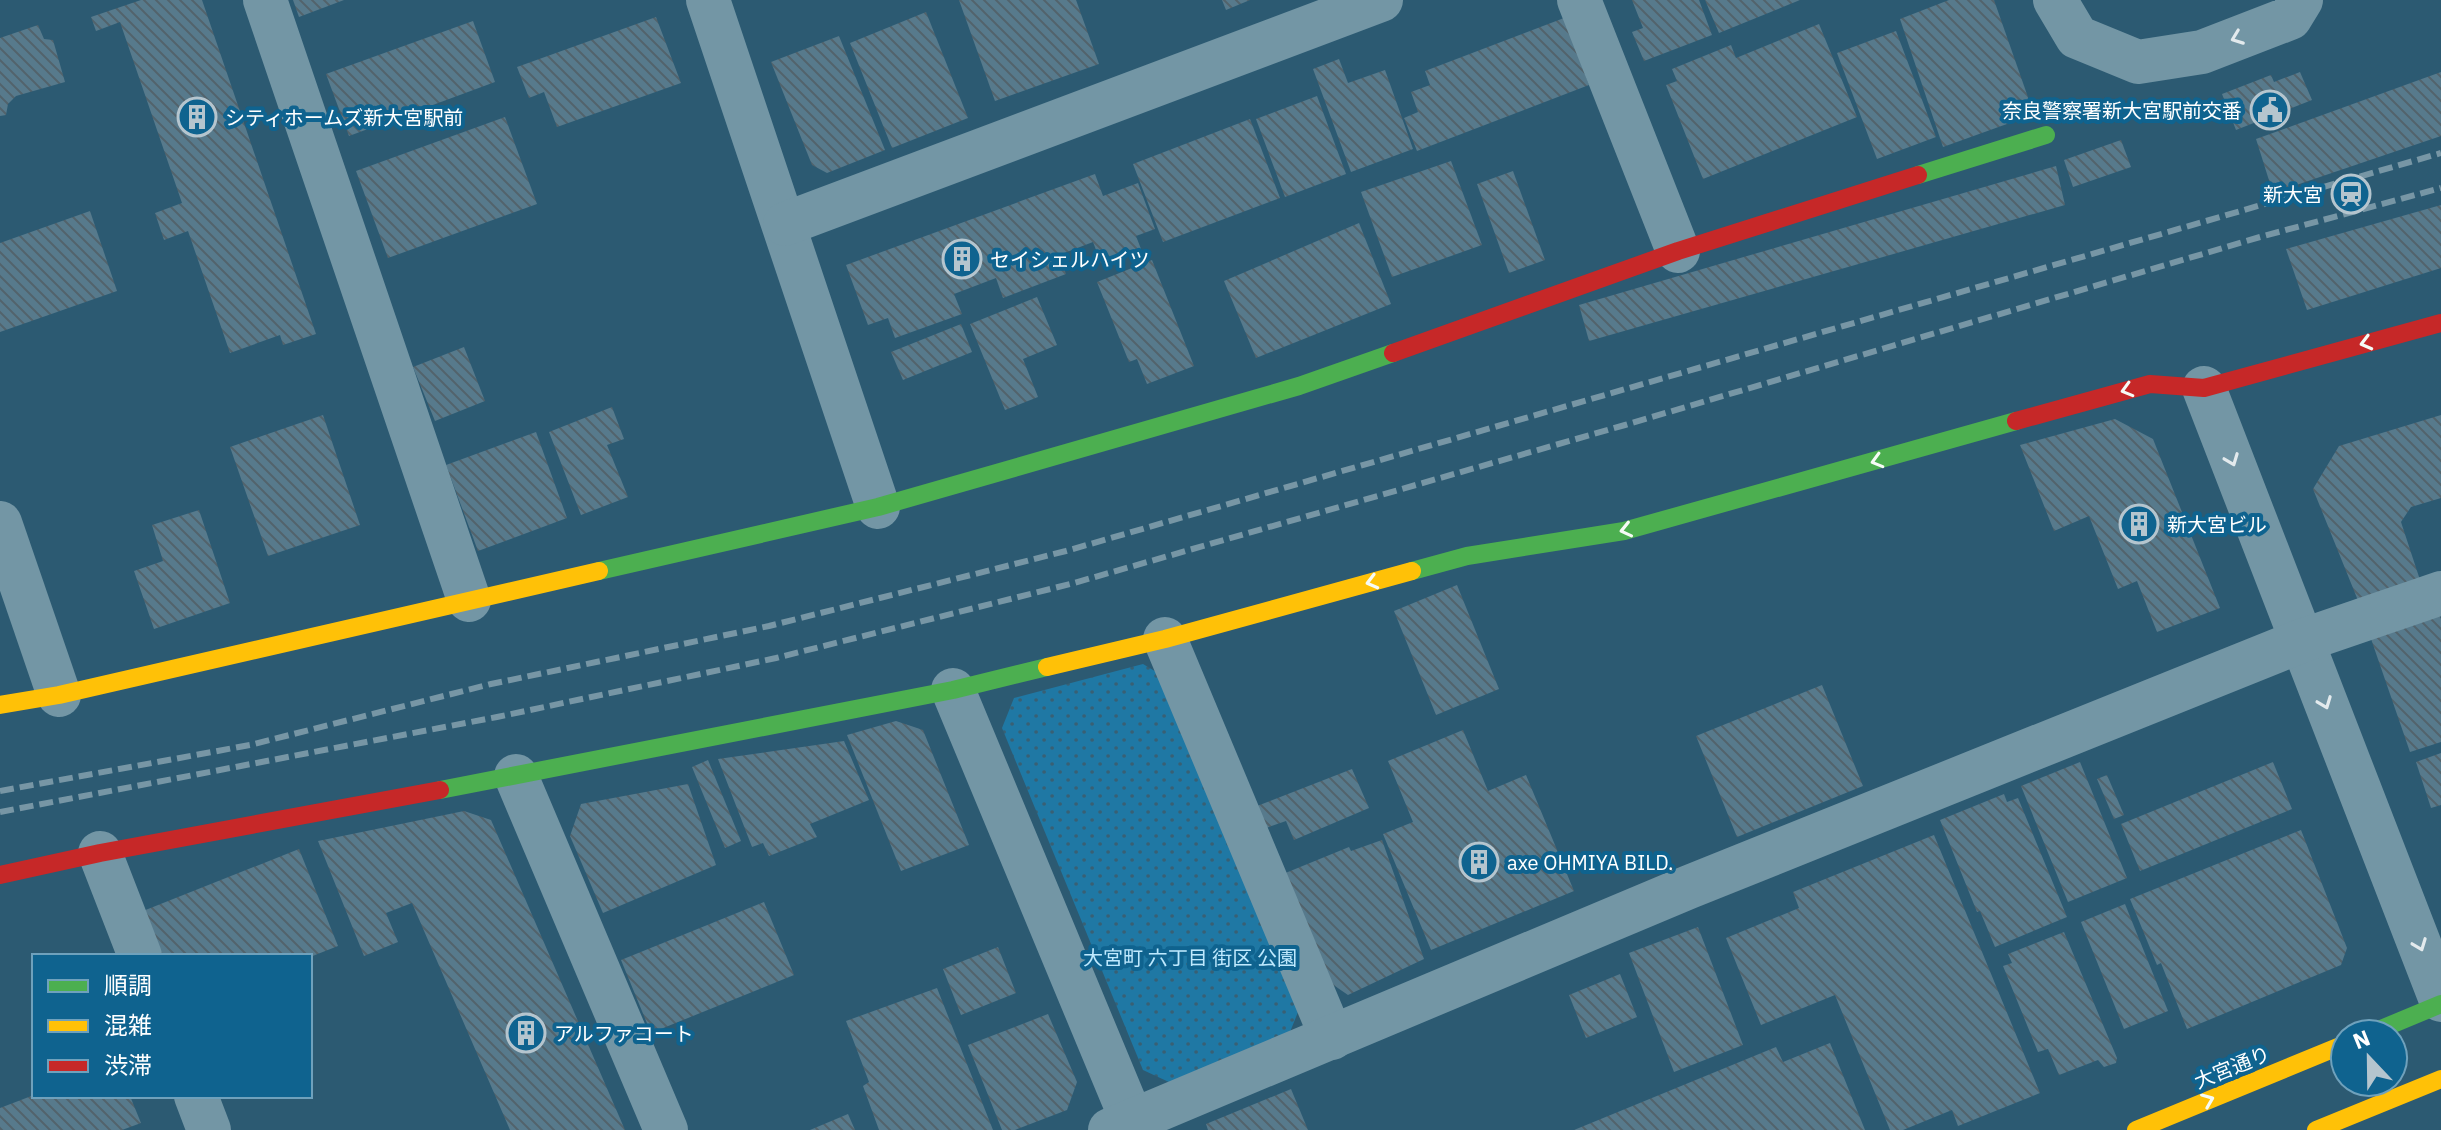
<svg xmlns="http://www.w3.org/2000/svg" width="2441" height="1130" font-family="'IBM Plex Sans','Noto Sans JP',sans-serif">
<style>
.park{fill:url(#park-dots)}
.building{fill:url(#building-back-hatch)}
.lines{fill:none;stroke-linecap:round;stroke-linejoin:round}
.street{stroke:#7396a5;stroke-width:44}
.fast{stroke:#4caf50;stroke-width:18}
.slow{stroke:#ffc107;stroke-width:18}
.jam{stroke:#c62828;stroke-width:18}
.rail{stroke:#7796a5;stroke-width:6;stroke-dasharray:14 6;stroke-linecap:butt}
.oneway{stroke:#e3eaed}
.oneway2{stroke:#f6fbf6}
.labels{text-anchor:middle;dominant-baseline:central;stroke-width:8;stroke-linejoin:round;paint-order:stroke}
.poi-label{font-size:20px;fill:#fff;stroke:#0f638f;text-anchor:start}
.park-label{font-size:20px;fill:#bee9fe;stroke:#0f638f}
.street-label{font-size:20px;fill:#fff;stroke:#0f638f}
</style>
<defs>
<pattern id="park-dots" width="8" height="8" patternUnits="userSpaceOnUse" patternTransform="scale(2)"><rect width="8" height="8" fill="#1f78a4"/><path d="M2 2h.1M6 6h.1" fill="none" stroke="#386074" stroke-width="1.8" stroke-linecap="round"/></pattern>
<pattern id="building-back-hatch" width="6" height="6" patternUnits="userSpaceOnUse" patternTransform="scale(2)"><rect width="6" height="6" fill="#577a8c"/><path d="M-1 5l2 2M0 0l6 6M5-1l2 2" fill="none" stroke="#52636c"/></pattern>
</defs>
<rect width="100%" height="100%" fill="#2c5a72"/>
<!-- park -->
<polygon class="park" points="1143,664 1168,679 1302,1002 1290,1032 1171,1083 1143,1070 1002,728 1014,698"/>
<!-- building -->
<g class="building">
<polygon points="141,0 202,0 316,334 283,345 280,335 230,353 188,231 164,240 155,213 182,203 120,22 96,31 91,17"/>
<polygon points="293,0 344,0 299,17"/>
<polygon points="959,0 1076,0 1099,64 995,101"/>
<polygon points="1222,0 1250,0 1226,10"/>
<polygon points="1632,0 1699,0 1712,35 1644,61 1632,32 1643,28"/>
<polygon points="1705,0 1800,0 1719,33"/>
<polygon points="1949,0 1994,0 2030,103 2018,120 1943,147 1900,19"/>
<polygon points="926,12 968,118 892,148 850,43"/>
<polygon points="656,17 681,83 557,127 544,92 529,98 517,67"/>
<polygon points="1564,18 1589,85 1417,151 1404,118 1418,112 1411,92 1430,85 1425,71"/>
<polygon points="473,21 495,82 349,136 326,74"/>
<polygon points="1819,24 1857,117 1703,179 1666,85 1677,81 1672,69 1731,45 1736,58"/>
<polygon points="38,25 44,39 53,40 65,82 16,96 8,104 6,115 0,116 0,38"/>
<polygon points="1896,31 1936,137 1877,159 1837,53"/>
<polygon points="839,36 885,150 827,173 812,165 771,62"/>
<polygon points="1339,59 1348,83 1385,70 1413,149 1351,172 1313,69"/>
<polygon points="2300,72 2312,100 2236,130 2222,94 2271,75 2274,82"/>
<polygon points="2441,72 2441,136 2273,193 2256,139"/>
<polygon points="1317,96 1346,174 1285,197 1256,119"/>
<polygon points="505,117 537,204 388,258 356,171"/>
<polygon points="1250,119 1280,198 1163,242 1133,164"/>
<polygon points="2121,140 2131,167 2073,187 2064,160"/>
<polygon points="1451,161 1482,245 1392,277 1361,192"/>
<polygon points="2056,166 2065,205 1589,341 1579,305"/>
<polygon points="1513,171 1545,260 1509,273 1477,184"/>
<polygon points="1095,174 1103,196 1138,183 1155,229 1136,236 1141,249 1101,263 1093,242 1059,255 1066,274 1003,298 996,278 954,294 962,314 895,338 888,318 868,325 846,265"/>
<polygon points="2441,205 2441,268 2307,310 2286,249"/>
<polygon points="90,211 117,291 0,332 0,243"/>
<polygon points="1359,223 1391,304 1256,358 1224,281"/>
<polygon points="1152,260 1194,366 1147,384 1137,359 1129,362 1097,282"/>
<polygon points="1037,297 1057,345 1023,359 1038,397 1005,410 970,324"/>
<polygon points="961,324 972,352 903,380 891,352"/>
<polygon points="464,347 485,401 435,421 413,367"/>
<polygon points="612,407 624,439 607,445 628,497 581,515 549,432"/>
<polygon points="323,415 360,525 268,556 230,447"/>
<polygon points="2441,415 2441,498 2411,507 2401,522 2421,583 2359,603 2313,489 2339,446"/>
<polygon points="2115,419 2153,439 2220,608 2157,632 2137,581 2118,589 2089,516 2054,531 2020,445"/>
<polygon points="536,432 567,518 478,551 446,465"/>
<polygon points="199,510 230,603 154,629 134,571 163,561 152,525"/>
<polygon points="1457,585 1499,689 1436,715 1394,611"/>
<polygon points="2439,613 2441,619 2441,742 2410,752 2370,636"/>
<polygon points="1822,685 1863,786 1737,837 1696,736"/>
<polygon points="896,721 923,730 969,845 901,871 847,735"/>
<polygon points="1463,730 1488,791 1526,775 1574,891 1431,950 1383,834 1413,822 1388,761"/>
<polygon points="844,741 869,800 810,824 817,837 769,856 763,843 752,847 718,759"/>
<polygon points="2441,753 2441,805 2431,808 2416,762"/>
<polygon points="708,760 741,841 725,848 692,767"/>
<polygon points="2080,762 2127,878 2068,902 2021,786"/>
<polygon points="2273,762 2292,809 2140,871 2121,824"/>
<polygon points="1352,769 1369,808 1294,840 1286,821 1266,828 1257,806"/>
<polygon points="2107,775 2124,815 2114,819 2097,779"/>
<polygon points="688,784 716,865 603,913 570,836 581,804"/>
<polygon points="2004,794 2007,802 2018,798 2067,917 1995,947 1980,911 1977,912 1940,820"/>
<polygon points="464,811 491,820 625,1130 510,1130 412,903 386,913 398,942 364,956 318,841"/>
<polygon points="2301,830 2347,948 2341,965 2187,1029 2161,963 2157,965 2130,899"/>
<polygon points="1934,835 2040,1093 1958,1126 1952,1110 1903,1130 1890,1130 1835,995 1761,1025 1726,938 1799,908 1793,892"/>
<polygon points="1382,840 1424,959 1348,995 1329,982 1283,874 1349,847 1351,851"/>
<polygon points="299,849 338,946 310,957 161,956 143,911"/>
<polygon points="764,902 794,975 651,1033 621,960"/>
<polygon points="2125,904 2168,1011 2124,1029 2081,922"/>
<polygon points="1698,927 1743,1045 1674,1072 1629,953"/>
<polygon points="2064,932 2117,1058 2116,1063 2104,1067 2098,1060 2059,1075 2048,1049 2038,1052 2003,966 2012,963 2008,954"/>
<polygon points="998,947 1016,993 961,1015 943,969"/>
<polygon points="1620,974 1637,1017 1586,1038 1569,995"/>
<polygon points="937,988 993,1130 879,1130 863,1086 869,1082 846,1021"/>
<polygon points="1048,1014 1077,1082 1067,1110 1015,1130 1002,1130 968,1045"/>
<polygon points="1830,1043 1865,1130 1574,1130 1776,1047 1783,1062"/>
<polygon points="1291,1089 1308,1130 1208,1130 1206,1124"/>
<polygon points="34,1095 130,1096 141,1123 122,1130 0,1130 0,1108"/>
<polygon points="848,1114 855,1130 810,1130"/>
</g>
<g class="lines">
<!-- street -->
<g class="street">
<polyline points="265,0 469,600"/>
<polyline points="708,0 878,507"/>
<polyline points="1579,0 1678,251"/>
<polyline points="2055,0 2077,37 2138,62 2202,52 2290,18 2301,0"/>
<polyline points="785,224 1381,0"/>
<polyline points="2204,388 2441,1000"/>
<polyline points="0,523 59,695"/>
<polyline points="1165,639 1332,1038"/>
<polyline points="953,690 1136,1130"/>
<polyline points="516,776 666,1130"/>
<polyline points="100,853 140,956"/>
<polyline points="196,1096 209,1130"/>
<polyline points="1110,1130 1689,887 2301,641 2441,593"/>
</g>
<!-- fast -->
<g class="fast">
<polyline points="1918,175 2046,135"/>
<polyline points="599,571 878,507 1299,386 1393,353"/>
<polyline points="1412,571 1467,556 1624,531 2016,421"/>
<polyline points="440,790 953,690 1047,667"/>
<polyline points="2369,1034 2441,1004"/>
</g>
<!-- slow -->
<g class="slow">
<polyline points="1047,667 1165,639 1412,571"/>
<polyline points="0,705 59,695 599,571"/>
<polyline points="2136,1130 2345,1044"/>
<polyline points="2316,1130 2441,1079"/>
</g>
<!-- jam -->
<g class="jam">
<polyline points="1393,353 1678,251 1918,175"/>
<polyline points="2016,421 2150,384 2204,388 2441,323"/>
<polyline points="0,875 100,853 440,790"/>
</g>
<!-- rail -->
<g class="rail">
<polyline points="0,791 250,745 491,684 769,626 1066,551 2441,153"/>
<polyline points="0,812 497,717 776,658 1074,583 1625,425 2260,237 2441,188"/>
</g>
</g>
<!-- one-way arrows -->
<defs><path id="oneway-chevron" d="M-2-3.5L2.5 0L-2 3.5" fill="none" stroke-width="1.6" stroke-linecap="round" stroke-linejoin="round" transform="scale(2)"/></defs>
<g class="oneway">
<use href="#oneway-chevron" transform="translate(2237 38) rotate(159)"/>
<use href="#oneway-chevron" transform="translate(2232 460) rotate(69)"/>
<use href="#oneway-chevron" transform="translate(2325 703) rotate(69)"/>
<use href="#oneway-chevron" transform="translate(2420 945) rotate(69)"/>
</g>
<g class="oneway2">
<use href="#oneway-chevron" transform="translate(2366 343) rotate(165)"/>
<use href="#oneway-chevron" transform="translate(2127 390) rotate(164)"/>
<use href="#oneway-chevron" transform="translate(1877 461) rotate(164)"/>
<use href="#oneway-chevron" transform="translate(1626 530) rotate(167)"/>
<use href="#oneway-chevron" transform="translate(1372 582) rotate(165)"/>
<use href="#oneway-chevron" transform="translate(2208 1100) rotate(-22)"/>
</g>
<!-- icons -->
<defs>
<symbol id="civic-ring" viewBox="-11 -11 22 22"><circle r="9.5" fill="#0f638f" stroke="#b5c5ce" stroke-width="1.5"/><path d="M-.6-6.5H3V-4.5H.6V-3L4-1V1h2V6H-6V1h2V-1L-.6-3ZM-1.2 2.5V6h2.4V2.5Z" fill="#b5c5ce"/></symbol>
<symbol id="building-ring" viewBox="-11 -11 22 22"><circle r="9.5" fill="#0f638f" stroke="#b5c5ce" stroke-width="1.5"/><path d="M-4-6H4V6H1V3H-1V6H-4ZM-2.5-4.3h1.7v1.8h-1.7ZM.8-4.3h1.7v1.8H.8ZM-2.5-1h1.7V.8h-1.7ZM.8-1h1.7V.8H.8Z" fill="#b5c5ce"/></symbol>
<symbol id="station-ring" viewBox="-11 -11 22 22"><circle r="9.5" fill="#0f638f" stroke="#b5c5ce" stroke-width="1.5"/><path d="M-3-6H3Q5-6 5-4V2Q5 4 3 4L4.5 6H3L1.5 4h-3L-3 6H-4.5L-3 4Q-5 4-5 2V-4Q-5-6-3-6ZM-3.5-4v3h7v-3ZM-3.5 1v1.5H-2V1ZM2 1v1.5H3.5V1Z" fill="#b5c5ce"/></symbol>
</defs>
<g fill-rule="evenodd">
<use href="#civic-ring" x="2248" y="88" width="44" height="44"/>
<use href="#building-ring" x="175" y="95" width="44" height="44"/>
<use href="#station-ring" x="2329" y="172" width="44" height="44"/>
<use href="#building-ring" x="940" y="237" width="44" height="44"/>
<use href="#building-ring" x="2117" y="502" width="44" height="44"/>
<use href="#building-ring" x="1457" y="840" width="44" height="44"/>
<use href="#building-ring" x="504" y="1011" width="44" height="44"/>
</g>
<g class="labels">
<!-- poi labels -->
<g class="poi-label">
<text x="2242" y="110" text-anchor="end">奈良警察署新大宮駅前交番</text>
<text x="225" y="117">シティホームズ新大宮駅前</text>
<text x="2323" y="194" text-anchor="end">新大宮</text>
<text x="990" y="259">セイシェルハイツ</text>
<text x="2167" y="524">新大宮ビル</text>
<text x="1507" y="862">axe OHMIYA BILD.</text>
<text x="554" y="1033">アルファコート</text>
</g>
<!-- park labels -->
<g class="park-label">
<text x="1190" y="957">大宮町 六丁目 街区 公園</text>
</g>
<!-- street labels -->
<g class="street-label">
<text transform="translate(2232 1067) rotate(-22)">大宮通り</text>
</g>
</g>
<!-- legend -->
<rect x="32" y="954" width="280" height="144" fill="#0f638f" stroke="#6fa1bc" stroke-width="2"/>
<rect x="48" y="980" width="40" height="12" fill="#4caf50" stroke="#6fa1bc" stroke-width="2"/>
<text x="104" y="994" font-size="24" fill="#ffffff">順調</text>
<rect x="48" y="1020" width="40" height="12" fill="#ffc107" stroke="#6fa1bc" stroke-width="2"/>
<text x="104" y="1034" font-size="24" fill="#ffffff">混雑</text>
<rect x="48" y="1060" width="40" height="12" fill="#c62828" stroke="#6fa1bc" stroke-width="2"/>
<text x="104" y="1074" font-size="24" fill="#ffffff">渋滞</text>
<!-- north arrow -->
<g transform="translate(2369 1058) rotate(338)"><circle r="38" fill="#0f638f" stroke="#6fa1bc" stroke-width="2"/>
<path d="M0-6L14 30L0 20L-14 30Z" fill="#b5c5ce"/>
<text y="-12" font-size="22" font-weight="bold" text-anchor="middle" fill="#ffffff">N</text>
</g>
</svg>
